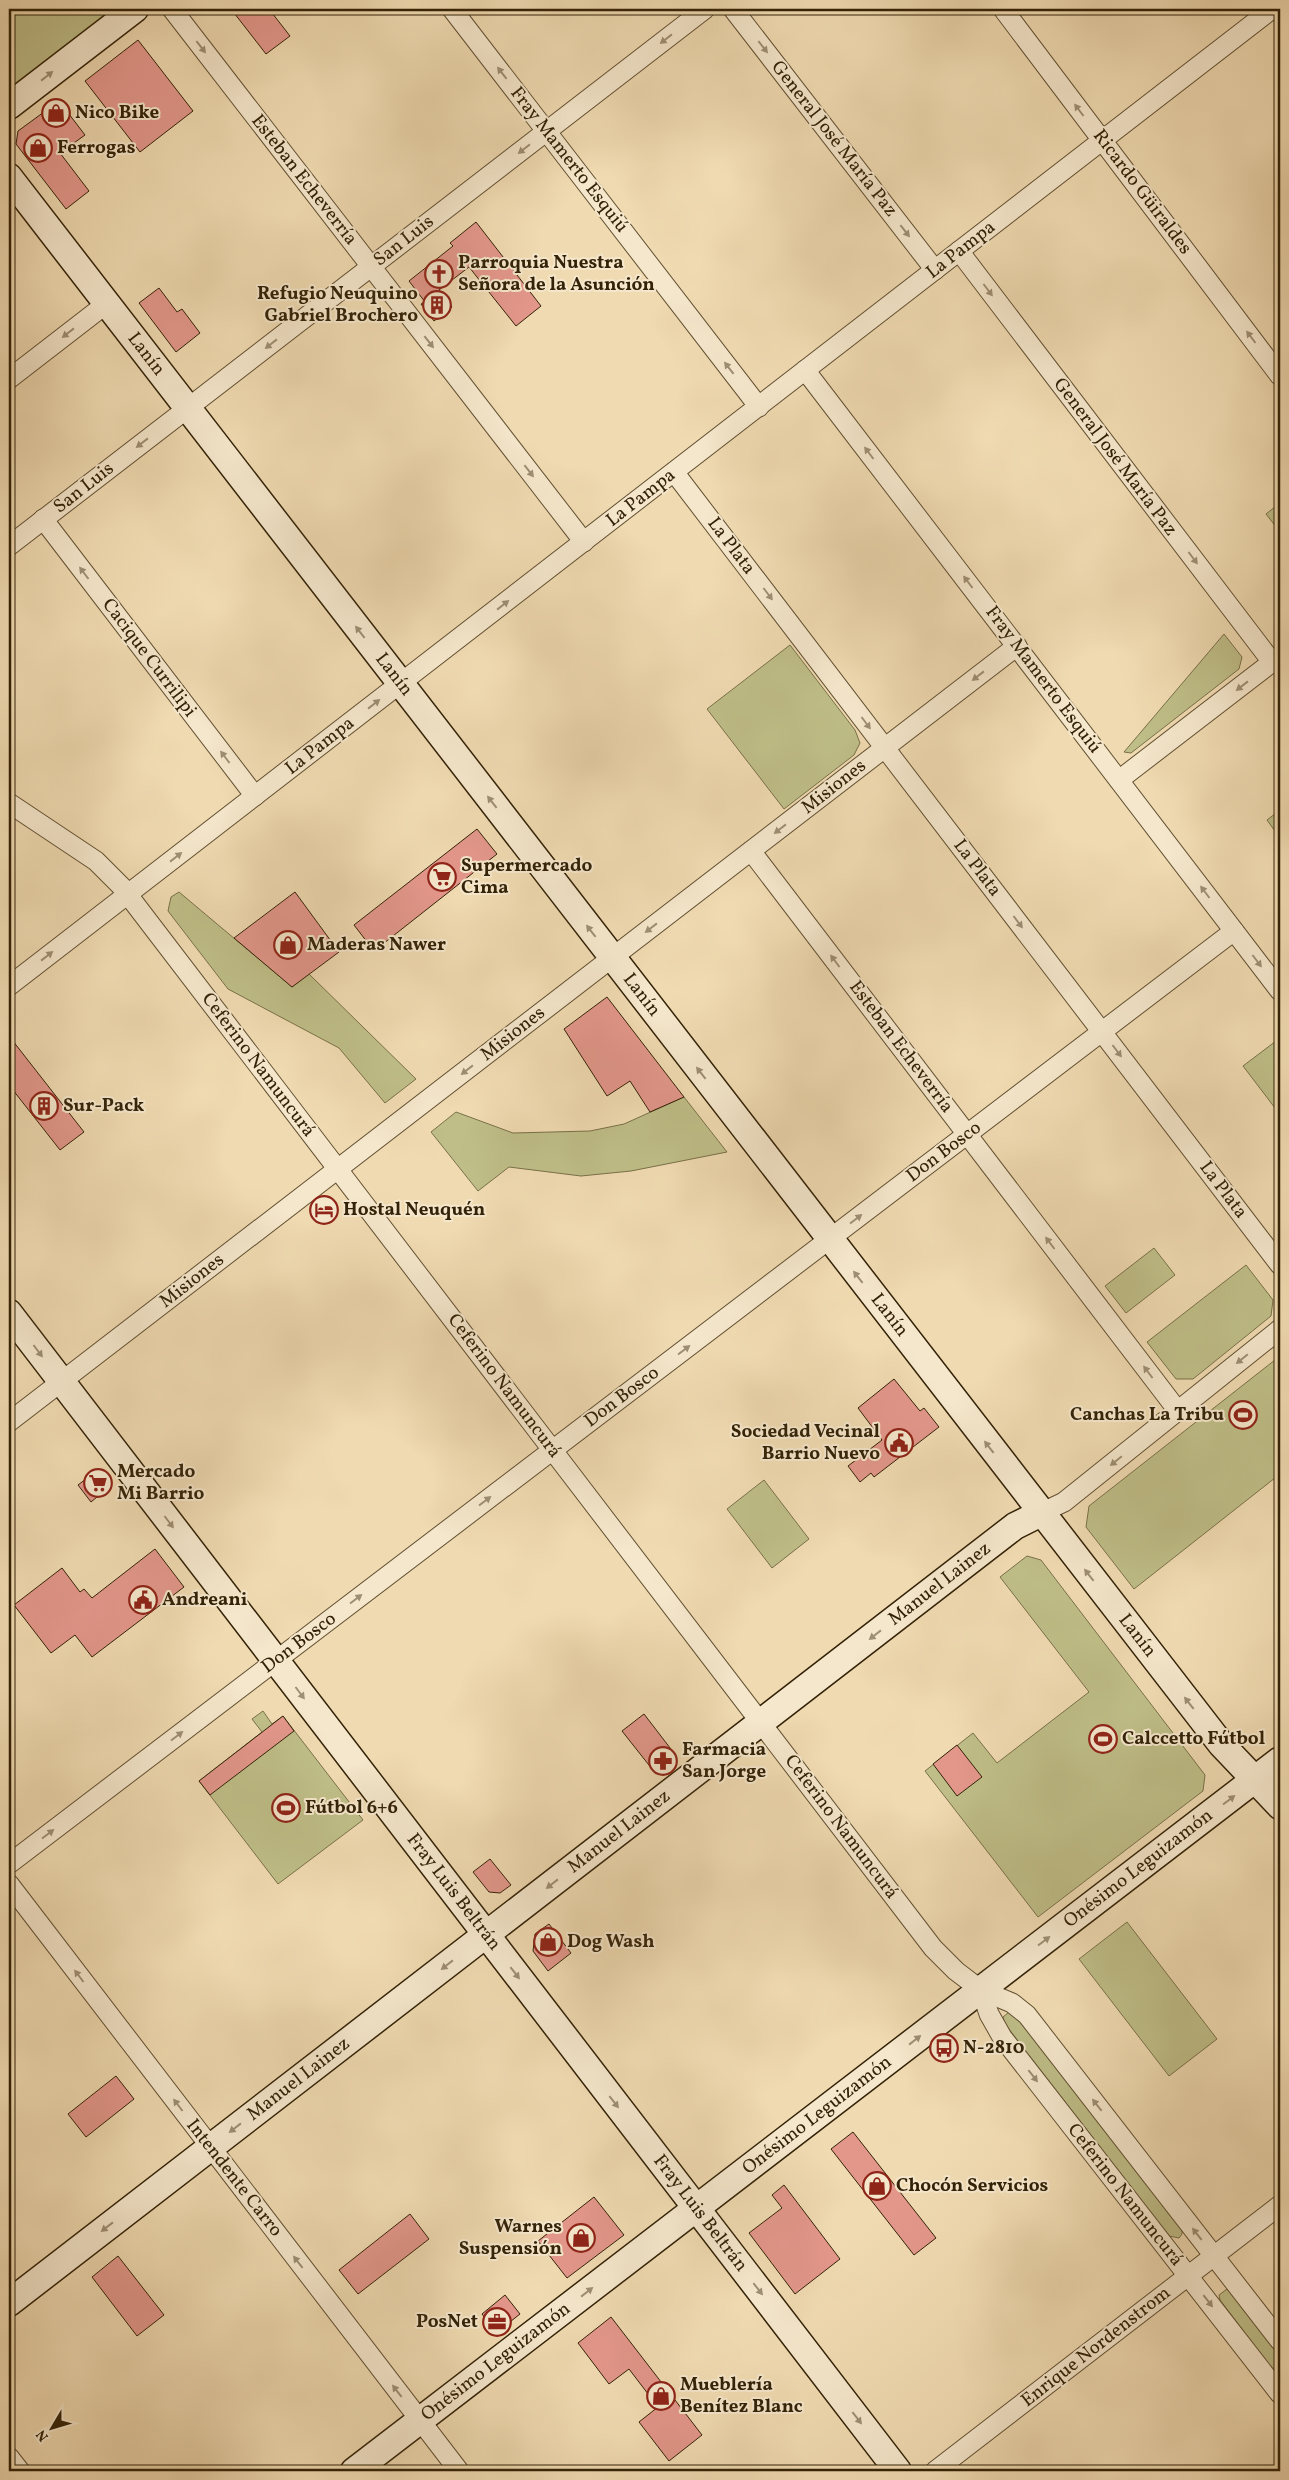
<svg xmlns="http://www.w3.org/2000/svg" width="1289" height="2480" font-family="Vollkorn,serif">
<style>
.green{fill:#bfbe88;stroke:#797048}
.building{fill:#e3978b;stroke:#332207}
.lines{fill:none;stroke-linecap:round;stroke-linejoin:round}
.street-casing{stroke:#625032;stroke-width:21}
.secondary-casing{stroke:#332207;stroke-width:29}
.street{stroke:#f5e7cc;stroke-width:19}
.secondary{stroke:#f5e7cc;stroke-width:26}
.oneway{fill:#9e8e73}
.labels{text-anchor:middle;dominant-baseline:central;stroke-width:4;stroke-linejoin:round;paint-order:stroke}
.poi-label{font-size:19px;font-weight:bold;fill:#332207;stroke:#f5e7cc;text-anchor:start}
.street-label{font-size:19px;fill:#332207;stroke:#f5e7cc}
</style>
<rect width="100%" height="100%" fill="#f0dab1"/>
<filter id="stains"><feTurbulence type="fractalNoise" baseFrequency=".004" numOctaves="4"/><feColorMatrix values="0 0 0 0 .2 0 0 0 0 .09 0 0 0 0 .02 0 0 0 .5 -.17"/></filter>
<radialGradient id="worn" r=".72"><stop offset=".6" stop-color="#630" stop-opacity="0"/><stop offset="1" stop-color="#630" stop-opacity=".3"/></radialGradient>
<!-- green -->
<g class="green">
<polygon points="9,9 115,9 9,91"/>
<polygon points="1280,503 1280,532 1266,514"/>
<polygon points="1224,634 1242,657 1239,669 1131,753 1124,752"/>
<polygon points="790,645 855,730 860,743 854,755 784,809 707,709"/>
<polygon points="1280,810 1280,838 1267,820"/>
<polygon points="179,892 292,987 309,974 416,1079 385,1103 339,1048 228,989 168,911 171,897"/>
<polygon points="1280,1038 1280,1104 1275,1108 1243,1066"/>
<polygon points="684,1097 727,1152 631,1171 581,1176 509,1167 478,1191 431,1132 456,1112 513,1133 590,1131 624,1124"/>
<polygon points="1154,1248 1175,1275 1126,1313 1105,1286"/>
<polygon points="1246,1265 1273,1300 1271,1316 1193,1379 1176,1379 1147,1342"/>
<polygon points="1280,1356 1280,1474 1134,1589 1086,1527 1089,1506"/>
<polygon points="764,1480 809,1539 772,1568 727,1509"/>
<polygon points="1027,1556 1041,1560 1205,1775 1203,1791 1038,1917 925,1771 973,1733 997,1763 1089,1692 1000,1577"/>
<polygon points="263,1711 272,1724 283,1716 363,1820 278,1884 199,1781 262,1732 252,1719"/>
<polygon points="1127,1922 1217,2039 1169,2076 1079,1959"/>
<polygon points="1009,2012 1014,2012 1182,2229 1182,2234 1179,2238 1169,2236 1005,2024 1003,2017"/>
<polygon points="1227,2289 1232,2291 1280,2353 1280,2379 1220,2300 1219,2295"/>
</g>
<!-- building -->
<g class="building">
<polygon points="231,9 269,9 290,36 266,54"/>
<polygon points="138,40 193,111 140,152 85,81"/>
<polygon points="59,101 85,135 60,153 89,191 66,209 16,144 18,131"/>
<polygon points="476,222 541,306 516,326 469,267 439,290 452,307 434,321 421,304 425,302 409,281 453,246 450,243"/>
<polygon points="159,288 177,312 182,309 200,333 176,352 139,303"/>
<polygon points="477,829 497,854 374,951 354,925"/>
<polygon points="295,892 339,952 292,987 234,938"/>
<polygon points="607,997 684,1097 650,1112 630,1081 607,1096 564,1029"/>
<polygon points="9,1036 84,1132 60,1150 9,1085"/>
<polygon points="894,1379 920,1411 924,1408 939,1427 874,1477 871,1473 860,1482 848,1466 882,1440 858,1408"/>
<polygon points="95,1472 108,1488 91,1502 78,1485"/>
<polygon points="155,1549 184,1587 92,1657 75,1635 51,1653 14,1605 62,1568 80,1592 84,1589 92,1598"/>
<polygon points="644,1714 677,1757 656,1774 622,1731"/>
<polygon points="283,1716 294,1731 210,1795 199,1781"/>
<polygon points="957,1745 982,1777 957,1796 933,1764"/>
<polygon points="490,1859 511,1885 500,1893 489,1892 473,1872"/>
<polygon points="549,1924 571,1953 548,1971 533,1951 535,1934"/>
<polygon points="116,2076 134,2099 86,2137 68,2114"/>
<polygon points="853,2132 936,2238 914,2255 831,2149"/>
<polygon points="784,2185 840,2259 795,2294 749,2233 782,2208 772,2195"/>
<polygon points="594,2197 624,2235 567,2278 538,2241"/>
<polygon points="410,2214 429,2239 358,2294 339,2270"/>
<polygon points="118,2256 164,2315 137,2336 92,2277"/>
<polygon points="505,2295 520,2314 496,2333 482,2314"/>
<polygon points="611,2317 702,2435 669,2461 639,2422 658,2407 629,2369 609,2384 578,2343"/>
</g>
<g class="lines">
<defs>
<g id="street">
<polyline points="172,9 584,542"/>
<polyline points="452,9 759,407"/>
<polyline points="733,9 935,270"/>
<polyline points="1003,9 1280,376"/>
<polyline points="959,251 1272,662"/>
<polyline points="805,370 1280,991"/>
<polyline points="9,379 106,304"/>
<polyline points="674,472 1280,1265"/>
<polyline points="43,519 255,796"/>
<polyline points="9,546 705,9"/>
<polyline points="1119,780 1280,656"/>
<polyline points="9,803 96,861 122,887 933,1948 956,1971 981,1990 1012,2003 1027,2015 1280,2341"/>
<polyline points="751,851 1178,1411"/>
<polyline points="9,986 1272,9"/>
<polyline points="9,1422 1017,646"/>
<polyline points="1041,1513 1064,1502 1280,1329"/>
<polyline points="9,1864 1234,931"/>
<polyline points="9,1884 459,2471"/>
<polyline points="981,1990 989,2014 1002,2037 1280,2394"/>
<polyline points="9,2457 20,2471"/>
<polyline points="935,2471 1280,2205"/>
</g>
<g id="secondary">
<polyline points="9,106 135,9"/>
<path id="s1" d="M9,177L1221,1744L1280,1806"/>
<path id="s2" d="M9,1313L898,2471"/>
<path id="s3" d="M9,2303L1015,1526L1041,1513"/>
<path id="s4" d="M354,2471L1280,1760"/>
</g>
</defs>
<!-- street casing -->
<use href="#street" class="street-casing"/>
<!-- secondary casing -->
<use href="#secondary" class="secondary-casing"/>
<!-- street -->
<use href="#street" class="street"/>
<!-- secondary -->
<use href="#secondary" class="secondary"/>
</g>
<!-- one-way arrows -->
<defs><path id="oneway-solid" d="M-6-.8H1V-3.2L6.5 0L1 3.2V.8H-6Z" transform="scale(1.25)"/></defs>
<g class="oneway">
<use href="#oneway-solid" transform="translate(666 39) rotate(142)"/>
<use href="#oneway-solid" transform="translate(201 47) rotate(52)"/>
<use href="#oneway-solid" transform="translate(763 47) rotate(52)"/>
<use href="#oneway-solid" transform="translate(502 73) rotate(-128)"/>
<use href="#oneway-solid" transform="translate(47 76) rotate(-38)"/>
<use href="#oneway-solid" transform="translate(1079 110) rotate(-127)"/>
<use href="#oneway-solid" transform="translate(524 149) rotate(142)"/>
<use href="#oneway-solid" transform="translate(905 231) rotate(52)"/>
<use href="#oneway-solid" transform="translate(988 290) rotate(53)"/>
<use href="#oneway-solid" transform="translate(68 333) rotate(142)"/>
<use href="#oneway-solid" transform="translate(1251 337) rotate(-127)"/>
<use href="#oneway-solid" transform="translate(429 342) rotate(52)"/>
<use href="#oneway-solid" transform="translate(271 344) rotate(142)"/>
<use href="#oneway-solid" transform="translate(729 368) rotate(-128)"/>
<use href="#oneway-solid" transform="translate(142 443) rotate(142)"/>
<use href="#oneway-solid" transform="translate(869 453) rotate(-127)"/>
<use href="#oneway-solid" transform="translate(529 471) rotate(52)"/>
<use href="#oneway-solid" transform="translate(1193 558) rotate(53)"/>
<use href="#oneway-solid" transform="translate(84 573) rotate(-127)"/>
<use href="#oneway-solid" transform="translate(968 582) rotate(-127)"/>
<use href="#oneway-solid" transform="translate(768 594) rotate(53)"/>
<use href="#oneway-solid" transform="translate(503 605) rotate(-38)"/>
<use href="#oneway-solid" transform="translate(360 632) rotate(-128)"/>
<use href="#oneway-solid" transform="translate(978 676) rotate(142)"/>
<use href="#oneway-solid" transform="translate(1242 686) rotate(142)"/>
<use href="#oneway-solid" transform="translate(374 704) rotate(-38)"/>
<use href="#oneway-solid" transform="translate(866 723) rotate(53)"/>
<use href="#oneway-solid" transform="translate(225 757) rotate(-127)"/>
<use href="#oneway-solid" transform="translate(492 802) rotate(-128)"/>
<use href="#oneway-solid" transform="translate(780 829) rotate(142)"/>
<use href="#oneway-solid" transform="translate(176 857) rotate(-38)"/>
<use href="#oneway-solid" transform="translate(1205 892) rotate(-127)"/>
<use href="#oneway-solid" transform="translate(1018 922) rotate(53)"/>
<use href="#oneway-solid" transform="translate(651 928) rotate(142)"/>
<use href="#oneway-solid" transform="translate(591 931) rotate(-128)"/>
<use href="#oneway-solid" transform="translate(47 956) rotate(-38)"/>
<use href="#oneway-solid" transform="translate(835 961) rotate(-127)"/>
<use href="#oneway-solid" transform="translate(1257 961) rotate(53)"/>
<use href="#oneway-solid" transform="translate(1117 1051) rotate(53)"/>
<use href="#oneway-solid" transform="translate(467 1070) rotate(142)"/>
<use href="#oneway-solid" transform="translate(701 1073) rotate(-128)"/>
<use href="#oneway-solid" transform="translate(856 1219) rotate(-37)"/>
<use href="#oneway-solid" transform="translate(1050 1243) rotate(-127)"/>
<use href="#oneway-solid" transform="translate(858 1277) rotate(-128)"/>
<use href="#oneway-solid" transform="translate(684 1350) rotate(-37)"/>
<use href="#oneway-solid" transform="translate(38 1351) rotate(53)"/>
<use href="#oneway-solid" transform="translate(1242 1359) rotate(141)"/>
<use href="#oneway-solid" transform="translate(1148 1372) rotate(-127)"/>
<use href="#oneway-solid" transform="translate(989 1447) rotate(-128)"/>
<use href="#oneway-solid" transform="translate(1116 1461) rotate(141)"/>
<use href="#oneway-solid" transform="translate(485 1501) rotate(-37)"/>
<use href="#oneway-solid" transform="translate(169 1522) rotate(53)"/>
<use href="#oneway-solid" transform="translate(1089 1575) rotate(-128)"/>
<use href="#oneway-solid" transform="translate(356 1599) rotate(-37)"/>
<use href="#oneway-solid" transform="translate(875 1635) rotate(142)"/>
<use href="#oneway-solid" transform="translate(300 1693) rotate(53)"/>
<use href="#oneway-solid" transform="translate(1189 1703) rotate(-128)"/>
<use href="#oneway-solid" transform="translate(177 1736) rotate(-37)"/>
<use href="#oneway-solid" transform="translate(1229 1800) rotate(-37)"/>
<use href="#oneway-solid" transform="translate(48 1834) rotate(-37)"/>
<use href="#oneway-solid" transform="translate(552 1884) rotate(142)"/>
<use href="#oneway-solid" transform="translate(1044 1941) rotate(-37)"/>
<use href="#oneway-solid" transform="translate(447 1965) rotate(142)"/>
<use href="#oneway-solid" transform="translate(515 1973) rotate(52)"/>
<use href="#oneway-solid" transform="translate(79 1976) rotate(-127)"/>
<use href="#oneway-solid" transform="translate(915 2040) rotate(-38)"/>
<use href="#oneway-solid" transform="translate(1033 2076) rotate(52)"/>
<use href="#oneway-solid" transform="translate(614 2102) rotate(52)"/>
<use href="#oneway-solid" transform="translate(178 2105) rotate(-127)"/>
<use href="#oneway-solid" transform="translate(1097 2105) rotate(-128)"/>
<use href="#oneway-solid" transform="translate(235 2128) rotate(142)"/>
<use href="#oneway-solid" transform="translate(107 2227) rotate(142)"/>
<use href="#oneway-solid" transform="translate(1197 2234) rotate(-128)"/>
<use href="#oneway-solid" transform="translate(298 2262) rotate(-128)"/>
<use href="#oneway-solid" transform="translate(758 2289) rotate(52)"/>
<use href="#oneway-solid" transform="translate(587 2292) rotate(-38)"/>
<use href="#oneway-solid" transform="translate(1208 2301) rotate(52)"/>
<use href="#oneway-solid" transform="translate(397 2391) rotate(-128)"/>
<use href="#oneway-solid" transform="translate(857 2418) rotate(52)"/>
</g>
<!-- icons -->
<defs>
<symbol id="shop-ring" viewBox="-11 -11 22 22"><circle r="9.5" fill="#f5e7cc" stroke="#8f2418" stroke-width="1.5"/><path d="M-5-2.5h2.3a2.7 3.5 0 0 1 5.4 0H5L5.5 6h-11ZM-1.5-2.5h3a1.5 2.3 0 0 0-3 0Z" fill="#8f2418"/></symbol>
<symbol id="church-ring" viewBox="-11 -11 22 22"><circle r="9.5" fill="#f5e7cc" stroke="#8f2418" stroke-width="1.5"/><path d="M-1.2-6h2.4v3.5h3.3v2.4h-3.3V6h-2.4V-.1h-3.3v-2.4h3.3Z" fill="#8f2418"/></symbol>
<symbol id="building-ring" viewBox="-11 -11 22 22"><circle r="9.5" fill="#f5e7cc" stroke="#8f2418" stroke-width="1.5"/><path d="M-4-6H4V6H1V3H-1V6H-4ZM-2.5-4.3h1.7v1.8h-1.7ZM.8-4.3h1.7v1.8H.8ZM-2.5-1h1.7V.8h-1.7ZM.8-1h1.7V.8H.8Z" fill="#8f2418"/></symbol>
<symbol id="supermarket-ring" viewBox="-11 -11 22 22"><circle r="9.5" fill="#f5e7cc" stroke="#8f2418" stroke-width="1.5"/><path d="M-6-5.5h2.5l.6 2H6L4.5 2H-2.5L-4.4-4H-6ZM-1.5 3.2a1.3 1.3 0 1 0 .1 0ZM3 3.2a1.3 1.3 0 1 0 .1 0Z" fill="#8f2418"/></symbol>
<symbol id="hotel-ring" viewBox="-11 -11 22 22"><circle r="9.5" fill="#f5e7cc" stroke="#8f2418" stroke-width="1.5"/><path d="M-6-4.5h1.5V1H6V5H4.5V3h-9V5H-6ZM-4 0a1.8 1.8 0 1 1 3.6 0ZM.5 0V-2.5h3Q6-2.5 6 0Z" fill="#8f2418"/></symbol>
<symbol id="stadium-ring" viewBox="-11 -11 22 22"><circle r="9.5" fill="#f5e7cc" stroke="#8f2418" stroke-width="1.5"/><path d="M0-5a6.5 5 0 1 0 0 10a6.5 5 0 1 0 0-10ZM-3.5-1.8h7v3.6h-7Z" fill="#8f2418"/></symbol>
<symbol id="civic-ring" viewBox="-11 -11 22 22"><circle r="9.5" fill="#f5e7cc" stroke="#8f2418" stroke-width="1.5"/><path d="M-.6-6.5H3V-4.5H.6V-3L4-1V1h2V6H-6V1h2V-1L-.6-3ZM-1.2 2.5V6h2.4V2.5Z" fill="#8f2418"/></symbol>
<symbol id="pharmacy-ring" viewBox="-11 -11 22 22"><circle r="9.5" fill="#f5e7cc" stroke="#8f2418" stroke-width="1.5"/><path d="M-2-6h4v4h4v4h-4v4h-4v-4h-4v-4h4Z" fill="#8f2418"/></symbol>
<symbol id="bus-ring" viewBox="-11 -11 22 22"><circle r="9.5" fill="#f5e7cc" stroke="#8f2418" stroke-width="1.5"/><path d="M-5-6H5V4H4V6H2V4H-2V6H-4V4H-5ZM-3.5-4V0h7V-4ZM-3.5 1.2v1.5H-2V1.2ZM2 1.2v1.5H3.5V1.2Z" fill="#8f2418"/></symbol>
<symbol id="office-ring" viewBox="-11 -11 22 22"><circle r="9.5" fill="#f5e7cc" stroke="#8f2418" stroke-width="1.5"/><path d="M-6-3h4V-5.5h4V-3h4V5H-6ZM-1-4.5V-3h2v-1.5ZM-6 0V1H6V0Z" fill="#8f2418"/></symbol>
</defs>
<g fill-rule="evenodd">
<use href="#shop-ring" x="40" y="97" width="32" height="32"/>
<use href="#shop-ring" x="22" y="132" width="32" height="32"/>
<use href="#church-ring" x="423" y="258" width="32" height="32"/>
<use href="#building-ring" x="421" y="289" width="32" height="32"/>
<use href="#supermarket-ring" x="426" y="861" width="32" height="32"/>
<use href="#shop-ring" x="272" y="929" width="32" height="32"/>
<use href="#building-ring" x="28" y="1090" width="32" height="32"/>
<use href="#hotel-ring" x="308" y="1194" width="32" height="32"/>
<use href="#stadium-ring" x="1227" y="1399" width="32" height="32"/>
<use href="#civic-ring" x="883" y="1427" width="32" height="32"/>
<use href="#supermarket-ring" x="82" y="1467" width="32" height="32"/>
<use href="#civic-ring" x="127" y="1584" width="32" height="32"/>
<use href="#stadium-ring" x="1087" y="1723" width="32" height="32"/>
<use href="#pharmacy-ring" x="647" y="1745" width="32" height="32"/>
<use href="#stadium-ring" x="270" y="1792" width="32" height="32"/>
<use href="#shop-ring" x="532" y="1926" width="32" height="32"/>
<use href="#bus-ring" x="928" y="2032" width="32" height="32"/>
<use href="#shop-ring" x="861" y="2170" width="32" height="32"/>
<use href="#shop-ring" x="565" y="2222" width="32" height="32"/>
<use href="#office-ring" x="481" y="2306" width="32" height="32"/>
<use href="#shop-ring" x="645" y="2380" width="32" height="32"/>
</g>
<g class="labels">
<!-- poi labels -->
<g class="poi-label">
<text x="75" y="113">Nico Bike</text>
<text x="57" y="148">Ferrogas</text>
<text x="458" y="263">Parroquia Nuestra<tspan x="458" dy="22">Señora de la Asunción</tspan></text>
<text x="418" y="294" text-anchor="end">Refugio Neuquino<tspan x="418" dy="22">Gabriel Brochero</tspan></text>
<text x="461" y="866">Supermercado<tspan x="461" dy="22">Cima</tspan></text>
<text x="307" y="945">Maderas Nawer</text>
<text x="63" y="1106">Sur-Pack</text>
<text x="343" y="1210">Hostal Neuquén</text>
<text x="1224" y="1415" text-anchor="end">Canchas La Tribu</text>
<text x="880" y="1432" text-anchor="end">Sociedad Vecinal<tspan x="880" dy="22">Barrio Nuevo</tspan></text>
<text x="117" y="1472">Mercado<tspan x="117" dy="22">Mi Barrio</tspan></text>
<text x="162" y="1600">Andreani</text>
<text x="1122" y="1739">Calccetto Fútbol</text>
<text x="682" y="1750">Farmacia<tspan x="682" dy="22">San Jorge</tspan></text>
<text x="305" y="1808">Fútbol 6+6</text>
<text x="567" y="1942">Dog Wash</text>
<text x="963" y="2048">N-2810</text>
<text x="896" y="2186">Chocón Servicios</text>
<text x="562" y="2227" text-anchor="end">Warnes<tspan x="562" dy="22">Suspensión</tspan></text>
<text x="478" y="2322" text-anchor="end">PosNet</text>
<text x="680" y="2385">Mueblería<tspan x="680" dy="22">Benítez Blanc</tspan></text>
</g>
<!-- street labels -->
<g class="street-label">
<text transform="translate(834 139) rotate(52)">General José María Paz</text>
<text transform="translate(569 160) rotate(52)">Fray Mamerto Esquiú</text>
<text transform="translate(304 180) rotate(52)">Esteban Echeverría</text>
<text transform="translate(1142 192) rotate(53)">Ricardo Güiraldes</text>
<text transform="translate(404 241) rotate(-38)">San Luis</text>
<text transform="translate(961 250) rotate(-38)">La Pampa</text>
<text stroke="none"><textPath href="#s1" startOffset="224">Lanín</textPath></text>
<text transform="translate(1115 457) rotate(53)">General José María Paz</text>
<text transform="translate(84 488) rotate(-38)">San Luis</text>
<text transform="translate(641 498) rotate(-38)">La Pampa</text>
<text transform="translate(731 546) rotate(53)">La Plata</text>
<text transform="translate(149 658) rotate(53)">Cacique Currilipi</text>
<text stroke="none"><textPath href="#s1" startOffset="629">Lanín</textPath></text>
<text transform="translate(1043 680) rotate(53)">Fray Mamerto Esquiú</text>
<text transform="translate(320 746) rotate(-38)">La Pampa</text>
<text transform="translate(834 787) rotate(-38)">Misiones</text>
<text transform="translate(977 868) rotate(53)">La Plata</text>
<text stroke="none"><textPath href="#s1" startOffset="1034">Lanín</textPath></text>
<text transform="translate(513 1034) rotate(-38)">Misiones</text>
<text transform="translate(901 1047) rotate(53)">Esteban Echeverría</text>
<text transform="translate(258 1065) rotate(53)">Ceferino Namuncurá</text>
<text transform="translate(944 1152) rotate(-37)">Don Bosco</text>
<text transform="translate(1223 1190) rotate(53)">La Plata</text>
<text transform="translate(192 1281) rotate(-38)">Misiones</text>
<text stroke="none"><textPath href="#s1" startOffset="1439">Lanín</textPath></text>
<text transform="translate(504 1386) rotate(53)">Ceferino Namuncurá</text>
<text transform="translate(622 1397) rotate(-37)">Don Bosco</text>
<text stroke="none"><textPath href="#s3" startOffset="1176">Manuel Lainez</textPath></text>
<text stroke="none"><textPath href="#s1" startOffset="1844">Lanín</textPath></text>
<text transform="translate(299 1643) rotate(-37)">Don Bosco</text>
<text transform="translate(841 1827) rotate(53)">Ceferino Namuncurá</text>
<text stroke="none"><textPath href="#s3" startOffset="771">Manuel Lainez</textPath></text>
<text stroke="none"><textPath href="#s4" startOffset="989">Onésimo Leguizamón</textPath></text>
<text stroke="none"><textPath href="#s2" startOffset="730">Fray Luis Beltrán</textPath></text>
<text stroke="none"><textPath href="#s3" startOffset="366">Manuel Lainez</textPath></text>
<text stroke="none"><textPath href="#s4" startOffset="584">Onésimo Leguizamón</textPath></text>
<text transform="translate(234 2178) rotate(52)">Intendente Carro</text>
<text transform="translate(1125 2195) rotate(52)">Ceferino Namuncurá</text>
<text stroke="none"><textPath href="#s2" startOffset="1135">Fray Luis Beltrán</textPath></text>
<text transform="translate(1096 2347) rotate(-38)">Enrique Nordenstrom</text>
<text stroke="none"><textPath href="#s4" startOffset="179">Onésimo Leguizamón</textPath></text>
</g>
</g>
<!-- margin -->
<rect width="1289" height="2480" fill="none" stroke="#f0dab1" stroke-width="30"/>
<rect x="10" y="10" width="1269" height="2460" fill="none" stroke="#332207" stroke-width="2.5"/>
<rect x="15" y="15" width="1259" height="2450" fill="none" stroke="#332207"/>
<!-- north arrow -->
<g transform="translate(52 2428) rotate(232)" stroke="#f5e7cc" stroke-width="4" paint-order="stroke">
<path d="M0-4L9 19L0 12L-9 19Z" fill="#332207"/>
<text y="-8" font-size="14" font-weight="bold" text-anchor="middle" fill="#332207">N</text>
</g>
<rect width="100%" height="100%" filter="url(#stains)"/>
<rect width="100%" height="100%" fill="url(#worn)"/>
</svg>
